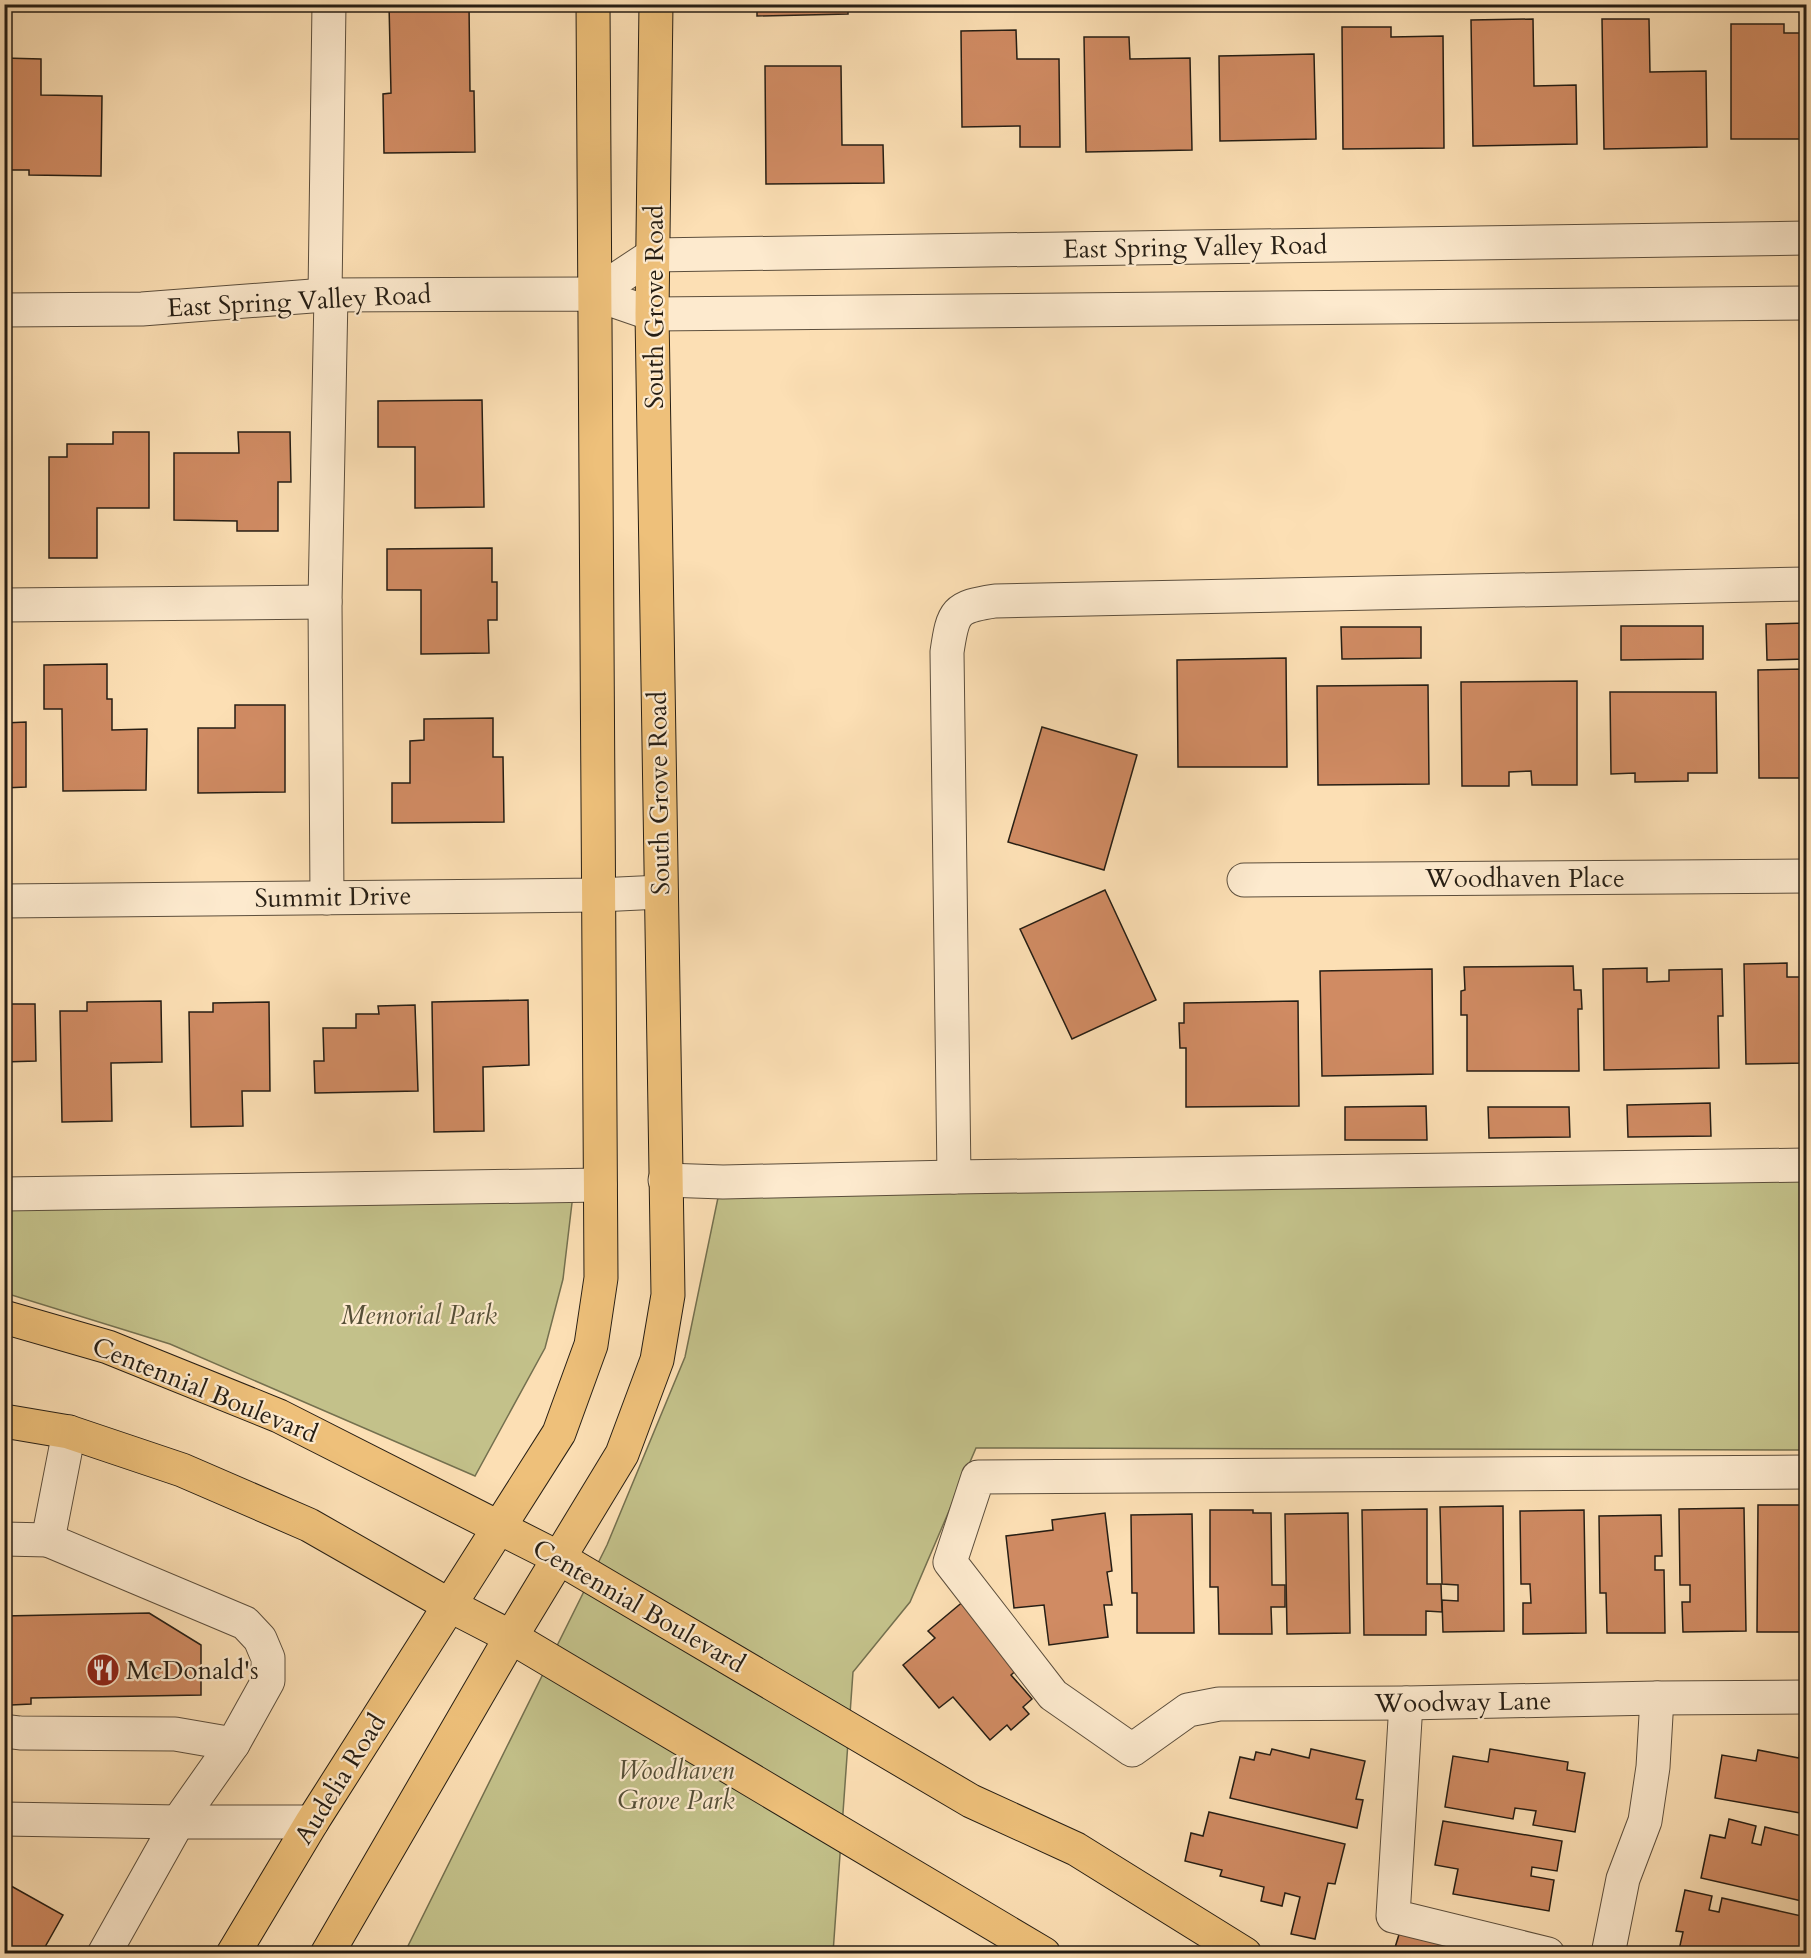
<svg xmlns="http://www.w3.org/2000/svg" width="1811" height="1958" font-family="Cardo,serif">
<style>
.green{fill:#c3c18a;stroke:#74704f;stroke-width:1.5}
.building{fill:#d08b63;stroke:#261e14;stroke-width:1.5}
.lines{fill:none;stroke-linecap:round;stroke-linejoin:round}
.minor-casing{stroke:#5c4e3c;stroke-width:35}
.major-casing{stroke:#261e14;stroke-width:35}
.minor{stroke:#fdeace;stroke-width:33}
.major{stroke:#eec07a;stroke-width:33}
.labels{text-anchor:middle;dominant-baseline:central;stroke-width:4.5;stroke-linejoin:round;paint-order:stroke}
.street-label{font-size:26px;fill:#261e14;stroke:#fdeace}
.park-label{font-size:26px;font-style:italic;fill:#554f37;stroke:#fdeace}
.poi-label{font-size:26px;fill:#261e14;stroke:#fdeace;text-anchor:start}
</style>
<rect width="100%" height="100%" fill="#fcdfb4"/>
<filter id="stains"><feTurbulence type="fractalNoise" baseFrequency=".00333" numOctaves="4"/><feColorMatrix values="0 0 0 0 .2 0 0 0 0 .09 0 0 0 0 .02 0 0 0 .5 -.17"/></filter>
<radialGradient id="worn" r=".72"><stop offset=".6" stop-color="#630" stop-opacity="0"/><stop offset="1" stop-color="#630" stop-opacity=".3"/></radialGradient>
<!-- green -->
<g class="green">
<polygon points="1806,1171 1806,1450 976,1448 910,1602 853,1672 833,1953 404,1954 607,1545 685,1357 720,1188"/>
<polygon points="574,1186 563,1279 545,1348 475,1476 170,1344 5,1293 4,1194"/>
</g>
<!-- building -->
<g class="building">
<polygon points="389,4 469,4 470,91 474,91 475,152 384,153 383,94 391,93"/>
<polygon points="757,4 848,4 848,14 757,16"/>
<polygon points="1533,19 1534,86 1576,85 1577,144 1473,146 1471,20"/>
<polygon points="1602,19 1649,19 1650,72 1706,71 1707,147 1604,149"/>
<polygon points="1731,24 1784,24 1784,33 1806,33 1806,139 1731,139"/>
<polygon points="1342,27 1391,27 1391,37 1443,36 1444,148 1343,149"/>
<polygon points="1016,30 1017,59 1059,59 1060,147 1020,147 1020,126 962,127 961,31"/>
<polygon points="1084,37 1129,37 1130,59 1190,58 1192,150 1086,152"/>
<polygon points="1314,54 1316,139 1220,141 1219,56"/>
<polygon points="4,58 41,59 41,95 102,96 101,176 29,175 29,170 4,170"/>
<polygon points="765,66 841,66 842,145 883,145 884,183 766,184"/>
<polygon points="482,400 484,507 415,508 415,447 378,447 378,401"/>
<polygon points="113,432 149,432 149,508 97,508 97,558 49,558 49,457 67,457 67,444 113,444"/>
<polygon points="238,432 290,432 291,482 278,482 278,531 237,531 237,521 174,520 174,453 239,453"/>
<rect x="4" y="433" width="3" height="63"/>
<polygon points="492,548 492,582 497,582 497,620 488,620 489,653 421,654 421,590 387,590 387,549"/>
<polygon points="1806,623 1806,659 1767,660 1766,624"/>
<polygon points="1621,626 1703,626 1703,659 1621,660"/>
<polygon points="1341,627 1421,627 1421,658 1342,659"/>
<polygon points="1286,658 1287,767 1178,767 1177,660"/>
<polygon points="107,664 107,699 112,699 112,730 147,729 146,790 63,791 62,709 44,709 44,665"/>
<polygon points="1806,669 1806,769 1804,769 1804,778 1759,778 1758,670"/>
<polygon points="1577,681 1577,785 1532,785 1531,771 1509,772 1509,786 1462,786 1461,682"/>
<polygon points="1428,685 1429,784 1318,785 1317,686"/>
<polygon points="1610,692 1716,692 1717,773 1688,773 1688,781 1635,782 1635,773 1611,774"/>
<polygon points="235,705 285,705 285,792 198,793 198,728 235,728"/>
<polygon points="493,718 493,757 503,757 504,822 392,823 392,783 410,783 410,741 424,740 424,719"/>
<polygon points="26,722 26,787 4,788 4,723"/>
<polygon points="1042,727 1137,755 1104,870 1008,842"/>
<polygon points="1105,890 1156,1000 1072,1039 1020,929"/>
<polygon points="1787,963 1787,977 1806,977 1806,1063 1746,1064 1744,964"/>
<polygon points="1573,966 1574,990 1581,990 1582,1009 1578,1009 1579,1071 1467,1071 1467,1015 1461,1015 1461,991 1465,990 1464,967"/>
<polygon points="1647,968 1647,982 1669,981 1669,970 1722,969 1723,1016 1718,1016 1719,1068 1604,1070 1603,969"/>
<polygon points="1432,969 1433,1074 1322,1076 1320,971"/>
<polygon points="528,1000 529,1065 483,1067 484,1131 434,1132 432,1002"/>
<polygon points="161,1001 162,1062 111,1063 112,1121 62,1122 60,1011 87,1011 87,1002"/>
<polygon points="1298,1001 1299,1106 1186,1107 1186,1048 1180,1048 1179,1023 1184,1023 1184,1003"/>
<polygon points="269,1002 270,1091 242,1091 243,1126 191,1127 189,1012 213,1012 213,1003"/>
<polygon points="4,1004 35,1004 36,1061 4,1062"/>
<polygon points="415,1005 418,1091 315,1093 314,1061 324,1061 323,1028 356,1028 356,1014 379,1014 378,1006"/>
<polygon points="1710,1103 1711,1136 1628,1137 1627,1105"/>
<polygon points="1426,1106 1427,1140 1345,1140 1345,1107"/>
<polygon points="1488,1107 1569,1107 1570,1137 1489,1138"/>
<polygon points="1758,1505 1806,1505 1806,1625 1800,1625 1800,1632 1757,1632"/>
<polygon points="1503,1506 1504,1631 1443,1632 1442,1600 1458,1601 1458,1585 1442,1584 1440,1507"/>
<polygon points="1744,1508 1746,1631 1683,1632 1682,1602 1690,1602 1690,1585 1680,1585 1679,1509"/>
<polygon points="1427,1509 1427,1584 1441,1584 1442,1612 1426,1611 1426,1635 1364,1635 1362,1510"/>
<polygon points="1210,1510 1253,1510 1253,1513 1271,1513 1272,1585 1285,1585 1285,1607 1271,1607 1272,1634 1219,1634 1218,1587 1210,1587"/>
<polygon points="1584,1510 1586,1633 1523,1634 1523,1603 1531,1603 1530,1584 1521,1584 1520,1511"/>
<polygon points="1105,1513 1112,1571 1107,1572 1112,1605 1104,1605 1108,1637 1049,1645 1044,1605 1014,1608 1006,1536 1053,1530 1052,1520"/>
<polygon points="1348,1513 1350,1633 1287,1634 1285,1514"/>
<polygon points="1192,1514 1194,1633 1137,1633 1137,1593 1132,1593 1131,1515"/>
<polygon points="1661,1515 1662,1556 1655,1556 1655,1570 1664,1570 1665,1633 1607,1633 1606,1593 1600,1593 1599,1516"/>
<polygon points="965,1600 1021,1666 1011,1675 1032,1699 1023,1707 1029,1714 1011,1730 1007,1725 990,1740 953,1697 939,1708 903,1665 935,1638 928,1631"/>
<polygon points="149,1613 201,1645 201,1695 31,1698 31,1704 11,1705 4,1702 4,1616"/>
<polygon points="1800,1747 1806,1749 1806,1814 1715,1798 1722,1755 1756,1761 1758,1750 1799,1758"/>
<polygon points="1272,1749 1309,1758 1311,1749 1365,1761 1356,1799 1363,1800 1357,1828 1230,1798 1240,1757 1254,1760 1256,1752 1270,1755"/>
<polygon points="1490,1749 1568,1762 1567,1770 1585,1773 1575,1832 1533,1825 1536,1811 1515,1808 1513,1819 1445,1807 1453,1756 1488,1762"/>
<polygon points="1209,1812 1345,1844 1335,1884 1328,1883 1315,1939 1291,1934 1300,1897 1285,1893 1282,1906 1261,1901 1264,1887 1220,1876 1222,1870 1185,1861 1191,1833 1203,1836"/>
<polygon points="1729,1819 1756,1826 1752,1843 1761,1845 1765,1827 1806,1837 1806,1902 1701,1878 1710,1835 1725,1838"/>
<polygon points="1443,1821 1562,1841 1557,1871 1532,1867 1531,1876 1554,1880 1549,1911 1453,1894 1458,1869 1435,1865"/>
<polygon points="4,1882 63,1915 41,1954 4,1954"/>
<polygon points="1685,1890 1712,1896 1709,1910 1719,1912 1722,1898 1806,1917 1799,1954 1694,1954 1679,1950 1683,1932 1676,1931"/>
<polygon points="1401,1928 1460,1945 1458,1954 1393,1954"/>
</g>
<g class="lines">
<defs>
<g id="minor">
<polyline points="594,294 653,255 1806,238"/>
<polyline points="325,295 329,4"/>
<polyline points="4,310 142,309 325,295 594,294 652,314 1806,303"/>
<polyline points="4,605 325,602"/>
<polyline points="1244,880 1806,876"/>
<polyline points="327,898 325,602 331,295"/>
<polyline points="4,901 598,895 661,892"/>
<path d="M954,1177L947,652C953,611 955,607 995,601L1806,584"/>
<polyline points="665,1180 723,1182 954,1177 1806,1165"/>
<polyline points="4,1194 600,1185"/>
<polyline points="69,1432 48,1540 245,1623 260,1639 268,1658 268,1681 233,1744 178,1822 104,1954"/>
<polyline points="1806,1472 978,1477 950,1562 1053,1695 1132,1750 1188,1710 1219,1704 1406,1703 1657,1698 1806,1697"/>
<polyline points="4,1539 48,1540"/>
<polyline points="1406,1703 1393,1916 1548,1954"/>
<polyline points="4,1731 20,1733 175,1734 233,1744"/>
<polyline points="4,1819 178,1822 312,1822"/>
<polyline points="1608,1954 1623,1879 1645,1821 1653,1767 1657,1698"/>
</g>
<g id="major">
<polyline points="4,1317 108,1347 279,1416 559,1558 971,1801 1076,1849 1245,1954"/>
<polyline points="4,1421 69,1432 182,1470 309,1525 449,1605 511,1637 1044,1954"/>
<polyline points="233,1954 312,1822 559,1433 591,1345 601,1278 593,4"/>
<polyline points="327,1954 511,1637 622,1454 657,1360 668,1295 652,314 656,4"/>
</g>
</defs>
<!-- minor casing -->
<use href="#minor" class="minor-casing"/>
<!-- major casing -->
<use href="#major" class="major-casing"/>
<!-- minor -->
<use href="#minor" class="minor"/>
<!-- major -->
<use href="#major" class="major"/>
</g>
<!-- icons -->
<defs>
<symbol id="restaurant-disc" viewBox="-11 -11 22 22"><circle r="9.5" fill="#8f2418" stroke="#fdeace"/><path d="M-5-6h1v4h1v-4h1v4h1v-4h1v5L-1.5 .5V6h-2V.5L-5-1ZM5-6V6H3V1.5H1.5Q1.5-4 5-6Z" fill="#fff"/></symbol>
</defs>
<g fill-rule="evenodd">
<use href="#restaurant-disc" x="84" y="1651" width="38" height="38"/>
</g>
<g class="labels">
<!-- street labels -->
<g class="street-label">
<text transform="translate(1195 247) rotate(-1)">East Spring Valley Road</text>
<text transform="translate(299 301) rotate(-3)">East Spring Valley Road</text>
<text transform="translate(654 307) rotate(-90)">South Grove Road</text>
<text transform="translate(659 793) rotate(-91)">South Grove Road</text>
<text x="1525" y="878">Woodhaven Place</text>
<text transform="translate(333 897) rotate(-1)">Summit Drive</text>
<text transform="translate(205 1390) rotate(22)">Centennial Boulevard</text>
<text transform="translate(639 1606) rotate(30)">Centennial Boulevard</text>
<text transform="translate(1463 1702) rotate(-1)">Woodway Lane</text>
<text transform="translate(340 1779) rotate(-58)">Audelia Road</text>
</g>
<!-- park labels -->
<g class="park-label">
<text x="419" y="1315">Memorial Park</text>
<text x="676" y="1770">Woodhaven<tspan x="676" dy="30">Grove Park</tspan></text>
</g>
<!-- poi labels -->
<g class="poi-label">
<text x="126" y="1670">McDonald's</text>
</g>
</g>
<!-- margin -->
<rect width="1811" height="1958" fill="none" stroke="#fcdfb4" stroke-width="24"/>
<rect x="6" y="6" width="1799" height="1946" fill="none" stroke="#261e14" stroke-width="3"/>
<rect x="12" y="12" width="1787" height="1934" fill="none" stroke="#261e14" stroke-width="1.5"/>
<rect width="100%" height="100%" filter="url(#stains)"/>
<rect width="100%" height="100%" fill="url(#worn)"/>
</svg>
